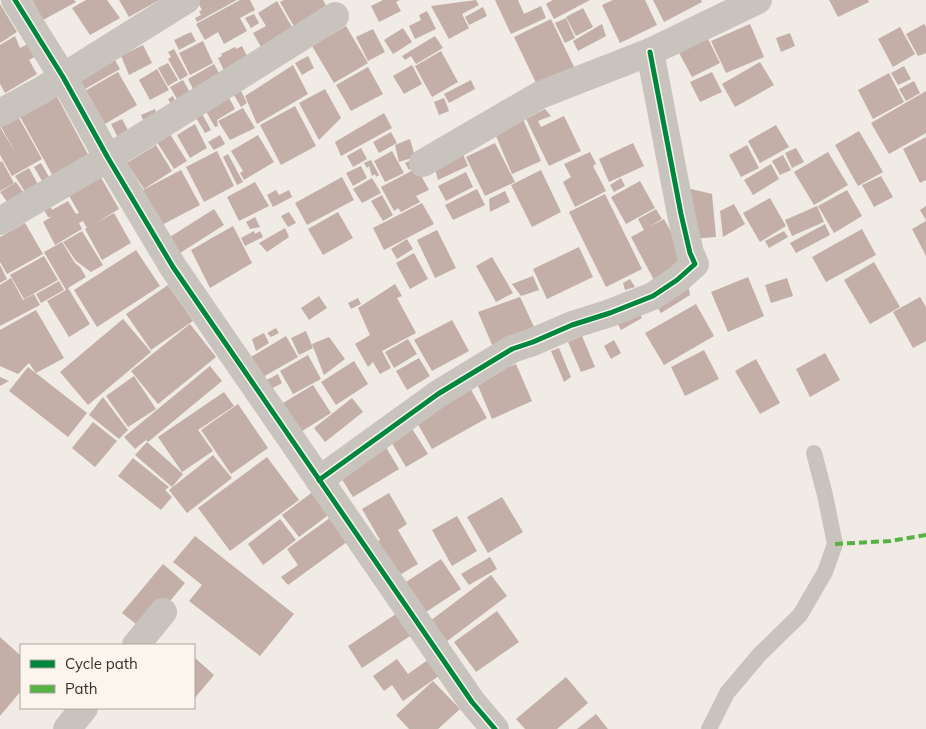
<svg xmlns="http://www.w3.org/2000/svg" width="926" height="729" font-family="Mulish,sans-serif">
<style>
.building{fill:#c3afa7}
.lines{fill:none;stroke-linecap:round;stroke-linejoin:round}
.service{stroke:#c9c3be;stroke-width:16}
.minor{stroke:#c9c3be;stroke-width:28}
.quiet{stroke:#57b246;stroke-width:4;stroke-dasharray:8 4;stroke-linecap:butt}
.cycleway-casing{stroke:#fbf5ee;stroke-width:8}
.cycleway{stroke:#00873e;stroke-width:5}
</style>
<rect width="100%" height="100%" fill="#f0ebe5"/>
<!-- building -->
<g class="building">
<polygon points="32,0 74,0 76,2 43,20"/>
<polygon points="86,0 107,0 120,18 90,35 72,8"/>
<polygon points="119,0 159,0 129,17"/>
<polygon points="198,0 237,0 197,22 195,18 201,15 199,11 202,10 197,1"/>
<polygon points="240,0 250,0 255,10 240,18 247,31 224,44 218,32 205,40 196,24"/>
<polygon points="284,0 323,0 329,11 296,30 280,2"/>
<polygon points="383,0 400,0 396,2 401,11 379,22 371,6"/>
<polygon points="476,0 479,5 462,14 469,28 449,39 431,6"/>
<polygon points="495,0 518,0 524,14 541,6 546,18 511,34"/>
<polygon points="553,0 590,0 554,19 546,4"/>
<polygon points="613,0 645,0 657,25 620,43 602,5"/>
<polygon points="653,0 701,0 702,2 664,22"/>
<polygon points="829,0 868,0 869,2 838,17"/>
<polygon points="277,1 296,34 264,52 253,33 266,26 258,13"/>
<polygon points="0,4 17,32 0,43"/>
<polygon points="483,7 487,16 469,25 465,17"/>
<polygon points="583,8 593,27 576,36 566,17"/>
<polygon points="427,11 436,29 415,39 409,26 421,20 419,15"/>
<polygon points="254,14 259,23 251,28 245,18"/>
<polygon points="566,18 575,38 565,43 555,23"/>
<polygon points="551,19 575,69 538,87 514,37"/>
<polygon points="602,24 606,36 578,51 573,41"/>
<polygon points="750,24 764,57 726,73 711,41"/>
<polygon points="924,24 926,27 926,53 918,56 906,34"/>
<polygon points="346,26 368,63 334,83 312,46"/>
<polygon points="900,27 915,54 893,67 878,39"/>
<polygon points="403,28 412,42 393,54 384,40"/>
<polygon points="373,29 385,52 368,61 356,37"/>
<polygon points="191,32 196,41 179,50 174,40"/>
<polygon points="790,33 795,46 781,52 776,38"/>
<polygon points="706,35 720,63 692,77 677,49"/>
<polygon points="15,36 20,48 30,43 38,55 29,60 37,74 5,93 0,84 0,45"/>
<polygon points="435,36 443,48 416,64 411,56 405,60 402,56"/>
<polygon points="203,41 213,63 190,75 179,53"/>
<polygon points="143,45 152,63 129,75 121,56"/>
<polygon points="242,46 248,58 226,75 218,58 222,56 221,54 235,47 236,49"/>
<polygon points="174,49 188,75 180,80 168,59 171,57 168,52"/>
<polygon points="441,51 458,82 432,97 415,66"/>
<polygon points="111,53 120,69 85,89 75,74"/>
<polygon points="308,56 314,68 302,75 295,63"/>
<polygon points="760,62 774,85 735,107 722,84"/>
<polygon points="168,63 178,80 168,86 158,68"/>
<polygon points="214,64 223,80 196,95 188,79"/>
<polygon points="293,65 308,94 257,124 245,96"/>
<polygon points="412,65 422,84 404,94 393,76"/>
<polygon points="904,66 911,79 898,85 891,73"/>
<polygon points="368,67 383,94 351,111 336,85"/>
<polygon points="157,69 169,90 150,100 139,80"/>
<polygon points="118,72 137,105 105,124 85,91"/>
<polygon points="712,72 722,92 700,102 690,82"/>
<polygon points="889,73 904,102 873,119 858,90"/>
<polygon points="183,80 192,96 180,104 170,87"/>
<polygon points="471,80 475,89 449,103 444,94"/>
<polygon points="914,81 920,93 906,101 899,89"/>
<polygon points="325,89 341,118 319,140 299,103"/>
<polygon points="54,91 91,160 55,180 17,111"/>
<polygon points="241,91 247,103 241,107 234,95"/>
<polygon points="926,91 926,133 889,154 871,123"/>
<polygon points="227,94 235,109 217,120 218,126 215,127 204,108"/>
<polygon points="173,96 175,101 171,104 168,99"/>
<polygon points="444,98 449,111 439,115 434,102"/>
<polygon points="295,106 316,146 281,165 260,125"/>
<polygon points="243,108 255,128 230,140 218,121"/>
<polygon points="155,109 158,118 145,124 141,115"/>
<polygon points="545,109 551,116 538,121 541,127 564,116 581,151 549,166 526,119"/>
<polygon points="15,111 42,159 12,176 0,155 0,127 18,157 0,125"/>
<polygon points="201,112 211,130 205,133 195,116"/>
<polygon points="384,113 392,128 341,156 335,142"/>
<polygon points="122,119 130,134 119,140 111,124"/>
<polygon points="523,119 541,161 512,174 494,131"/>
<polygon points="195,124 207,148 190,158 177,135"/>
<polygon points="776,125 789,147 760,163 748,141"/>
<polygon points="168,131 187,161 174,169 155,139"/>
<polygon points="859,131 883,172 858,186 835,145"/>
<polygon points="391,132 397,143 379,153 373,142"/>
<polygon points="220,135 225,144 214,150 208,142"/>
<polygon points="258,135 274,162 244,180 240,173 243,171 231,151"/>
<polygon points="926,137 926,180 920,183 903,149"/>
<polygon points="410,139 415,157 399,162 395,145"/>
<polygon points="495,143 515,182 485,196 466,157"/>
<polygon points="633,143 644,166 609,182 599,159"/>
<polygon points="156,145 172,171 144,189 127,163"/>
<polygon points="747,145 759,168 741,177 729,155"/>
<polygon points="361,148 367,159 353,167 347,156"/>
<polygon points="796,148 804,162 792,168 785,153"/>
<polygon points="217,151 234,186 204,202 186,167"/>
<polygon points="392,151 404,173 385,182 374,161"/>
<polygon points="462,152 468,166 438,180 433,162"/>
<polygon points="590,152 596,164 593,166 606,191 575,207 563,182 571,177 564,164"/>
<polygon points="828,152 848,185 814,205 794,172"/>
<polygon points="228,154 243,182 237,185 223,157"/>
<polygon points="783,155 791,170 780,175 772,161"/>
<polygon points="416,158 420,165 409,170 405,163"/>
<polygon points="371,160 379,175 376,177 375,174 372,176 369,166 367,168 364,163"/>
<polygon points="2,161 14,183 0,191 0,162"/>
<polygon points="41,163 49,177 42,181 34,167"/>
<polygon points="771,164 779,179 753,195 744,180"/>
<polygon points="361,166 367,178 353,186 346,173"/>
<polygon points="29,168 40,188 27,195 15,176"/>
<polygon points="417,168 429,190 416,196 420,202 401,212 398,208 394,211 381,187"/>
<polygon points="181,170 200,205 156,228 137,193"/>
<polygon points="541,170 561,212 532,227 511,185"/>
<polygon points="466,172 473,187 446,201 438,186"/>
<polygon points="99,174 119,209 94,224 114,213 131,243 102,260 85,229 87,228 83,221 79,223 82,229 55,245 43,222 51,217 48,217 44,210 51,207 52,210 68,201 76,214 79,213 67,192"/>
<polygon points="881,176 893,197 874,207 862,185"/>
<polygon points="342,177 354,200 307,225 295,203"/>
<polygon points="372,178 381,193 362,203 353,189"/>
<polygon points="621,178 625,186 614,192 610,185"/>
<polygon points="640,181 655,208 626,224 611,197"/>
<polygon points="16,182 28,199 11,207 0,192"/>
<polygon points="255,182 269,206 239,221 227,197"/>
<polygon points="687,188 712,194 716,237 691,239"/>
<polygon points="477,189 485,205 453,220 445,205"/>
<polygon points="276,190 279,195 289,190 292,197 273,207 267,195"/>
<polygon points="847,190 862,216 834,233 818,206"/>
<polygon points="505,191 510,202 490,212 489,199"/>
<polygon points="605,194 642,269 606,287 569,212"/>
<polygon points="382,195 393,215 383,221 371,201"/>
<polygon points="770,198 786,226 760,242 743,213"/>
<polygon points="422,203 434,224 384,250 373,228"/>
<polygon points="734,204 745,224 723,237 720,211"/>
<polygon points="817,206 824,222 792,236 785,220"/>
<polygon points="926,206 926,220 920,210"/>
<polygon points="214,209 224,225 180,253 170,237"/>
<polygon points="656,209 662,219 649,227 664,219 687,262 654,280 631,237 644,230 638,219"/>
<polygon points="289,212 296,223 288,227 281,216"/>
<polygon points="338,212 353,238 323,255 308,229"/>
<polygon points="255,217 260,227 250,229 246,222"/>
<polygon points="926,221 926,256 912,229"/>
<polygon points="25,223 43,254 7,274 0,262 0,237"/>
<polygon points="825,224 830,235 796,253 790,243"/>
<polygon points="233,226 252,263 210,288 191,250"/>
<polygon points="285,228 289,237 267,252 259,243"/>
<polygon points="862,229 876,255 826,282 812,257"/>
<polygon points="437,230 456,268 435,278 417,240"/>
<polygon points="82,231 103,265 91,272 76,261 63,242"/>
<polygon points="254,231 255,234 260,231 263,237 245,246 241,238"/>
<polygon points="784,231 788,237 769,248 765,241"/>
<polygon points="407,239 413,249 397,259 391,249"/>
<polygon points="62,242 75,263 80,267 86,277 68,288 90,324 69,337 47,301 66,290 44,252"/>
<polygon points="579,247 593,277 547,299 533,269"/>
<polygon points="136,250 160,286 97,327 74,290"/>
<polygon points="414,253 428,279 410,289 396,263"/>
<polygon points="44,256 58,280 24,299 10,275"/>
<polygon points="492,257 513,293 496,302 476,266"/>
<polygon points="874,262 900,307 870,324 844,280"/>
<polygon points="0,265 7,279 0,283"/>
<polygon points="533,276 539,290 521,296 512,284"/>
<polygon points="748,277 764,316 728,332 711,292"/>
<polygon points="11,278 23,300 34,294 40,305 0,326 0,285"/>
<polygon points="787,278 793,296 771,303 765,285"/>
<polygon points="630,279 635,287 625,290 623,283"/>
<polygon points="59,281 64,290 41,303 36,294"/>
<polygon points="395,284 402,296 397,298 416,333 382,351 391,368 380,374 373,362 368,367 355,344 370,335 358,308"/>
<polygon points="168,285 193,321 151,350 126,314"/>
<polygon points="688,285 690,295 661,313 656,305"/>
<polygon points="319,296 327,308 309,320 301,308"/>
<polygon points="520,297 535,329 493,347 478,312"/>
<polygon points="920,297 926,307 926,341 913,348 893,312"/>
<polygon points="358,298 361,304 351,309 348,303"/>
<polygon points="696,304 714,336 664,365 645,333"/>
<polygon points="636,307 642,318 621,330 615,319"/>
<polygon points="36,310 64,358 36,373 29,363 18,374 0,366 0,330"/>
<polygon points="123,319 151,352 88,405 60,372"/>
<polygon points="452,320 469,351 432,371 414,340"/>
<polygon points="190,324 216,357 158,404 131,371"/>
<polygon points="276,328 279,333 271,337 267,333"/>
<polygon points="306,331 313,348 299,355 291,338"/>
<polygon points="264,333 269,343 256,351 252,339"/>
<polygon points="286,336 298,357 263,377 251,357"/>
<polygon points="582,336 595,367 581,372 568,342"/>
<polygon points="329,337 345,359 324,375 312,344"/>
<polygon points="408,339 417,354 394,368 385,352"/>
<polygon points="614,340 621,353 611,359 604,346"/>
<polygon points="559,348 571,377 564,382 551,351"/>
<polygon points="704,350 719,379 685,396 671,367"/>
<polygon points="825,353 840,380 810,397 796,369"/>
<polygon points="308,355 321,379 293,394 280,371"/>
<polygon points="419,358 430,376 407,390 396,371"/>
<polygon points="756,359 780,403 760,414 735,371"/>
<polygon points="354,361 368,384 336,405 321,382"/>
<polygon points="516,364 532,401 492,419 476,381"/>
<polygon points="210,366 222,381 148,442 146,440 135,449 124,437"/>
<polygon points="28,367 87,413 68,437 9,391"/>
<polygon points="278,374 282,383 269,390 265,381"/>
<polygon points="134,376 156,409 128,427 106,396"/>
<polygon points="0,377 9,381 0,386"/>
<polygon points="466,381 487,418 432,449 416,421"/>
<polygon points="313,385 331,413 296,435 278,406"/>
<polygon points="224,392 234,406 198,430 213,451 182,472 158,437"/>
<polygon points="103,397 128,430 119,439 89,415"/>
<polygon points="352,398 363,412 325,442 314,428"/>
<polygon points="238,404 268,448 231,474 201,430"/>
<polygon points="93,422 117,441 95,467 72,448"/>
<polygon points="411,427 428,454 406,467 390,440"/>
<polygon points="147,442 183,474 172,487 135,455"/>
<polygon points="384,444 399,469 353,497 338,473"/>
<polygon points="213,455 232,478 187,513 169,490"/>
<polygon points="267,457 299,500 230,551 198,508"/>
<polygon points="133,458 169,487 165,490 172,497 161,510 118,476"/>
<polygon points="314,491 331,513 299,537 282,515"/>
<polygon points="389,493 407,524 398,530 418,564 391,580 371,545 380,540 362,509"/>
<polygon points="502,497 523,532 488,553 467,517"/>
<polygon points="334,515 351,539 288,585 281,577 298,565 287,549"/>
<polygon points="457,516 477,551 452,566 432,530"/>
<polygon points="280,519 296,540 263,565 248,544"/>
<polygon points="195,536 294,614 260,656 189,601 202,585 173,562"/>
<polygon points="490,557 497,569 469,585 461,574"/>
<polygon points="441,559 461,589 423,614 403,584"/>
<polygon points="163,564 185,583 145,631 122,613"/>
<polygon points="491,575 507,596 446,642 430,621"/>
<polygon points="497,611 519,642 476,672 454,642"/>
<polygon points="399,612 413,634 362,668 348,646"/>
<polygon points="0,637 21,656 21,691 0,716"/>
<polygon points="194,657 214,675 194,699"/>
<polygon points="432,657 443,673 403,701 392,685 384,691 373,676 397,659 408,674"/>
<polygon points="566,677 588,703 557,729 525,729 516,719"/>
<polygon points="433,681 460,709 438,729 409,729 396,715"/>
<polygon points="596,714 608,729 577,729"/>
</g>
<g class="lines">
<!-- service -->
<polyline class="service" points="709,729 727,693 760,654 800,615 825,572 835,544 825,495 814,453"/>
<!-- minor -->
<g class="minor">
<polyline points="15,0 63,77 108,158 173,267 472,702 495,729"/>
<polyline points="0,113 42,90 186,0"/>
<polyline points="423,163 540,95 650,52 758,0"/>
<polyline points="0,221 108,158 335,16"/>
<polyline points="319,480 438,394 512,349 533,342 572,325 610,313 653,296 677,280 695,264 690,253 681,214 650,52"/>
<polyline points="136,645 163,612"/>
<polyline points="67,729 84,708"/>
</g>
<!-- quiet -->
<polyline class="quiet" points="835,544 890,541 926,535"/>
<defs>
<g id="cycleway">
<polyline points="15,0 63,77 108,158 173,267 472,702 495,729"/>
<polyline points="319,480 438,394 512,349 533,342 572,325 610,313 653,296 677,280 695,264 690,253 681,214 650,52"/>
</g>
</defs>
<!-- cycleway casing -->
<use href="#cycleway" class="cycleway-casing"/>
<!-- cycleway -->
<use href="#cycleway" class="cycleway"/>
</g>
<!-- legend -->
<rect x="20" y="644" width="175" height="65" fill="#fbf5ee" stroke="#aea6a0"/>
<rect x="30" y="660" width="25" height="8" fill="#00873e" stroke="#aea6a0"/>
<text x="65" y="669" font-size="15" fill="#3b302b">Cycle path</text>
<rect x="30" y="685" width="25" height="8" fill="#57b246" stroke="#aea6a0"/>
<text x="65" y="694" font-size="15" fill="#3b302b">Path</text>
</svg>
